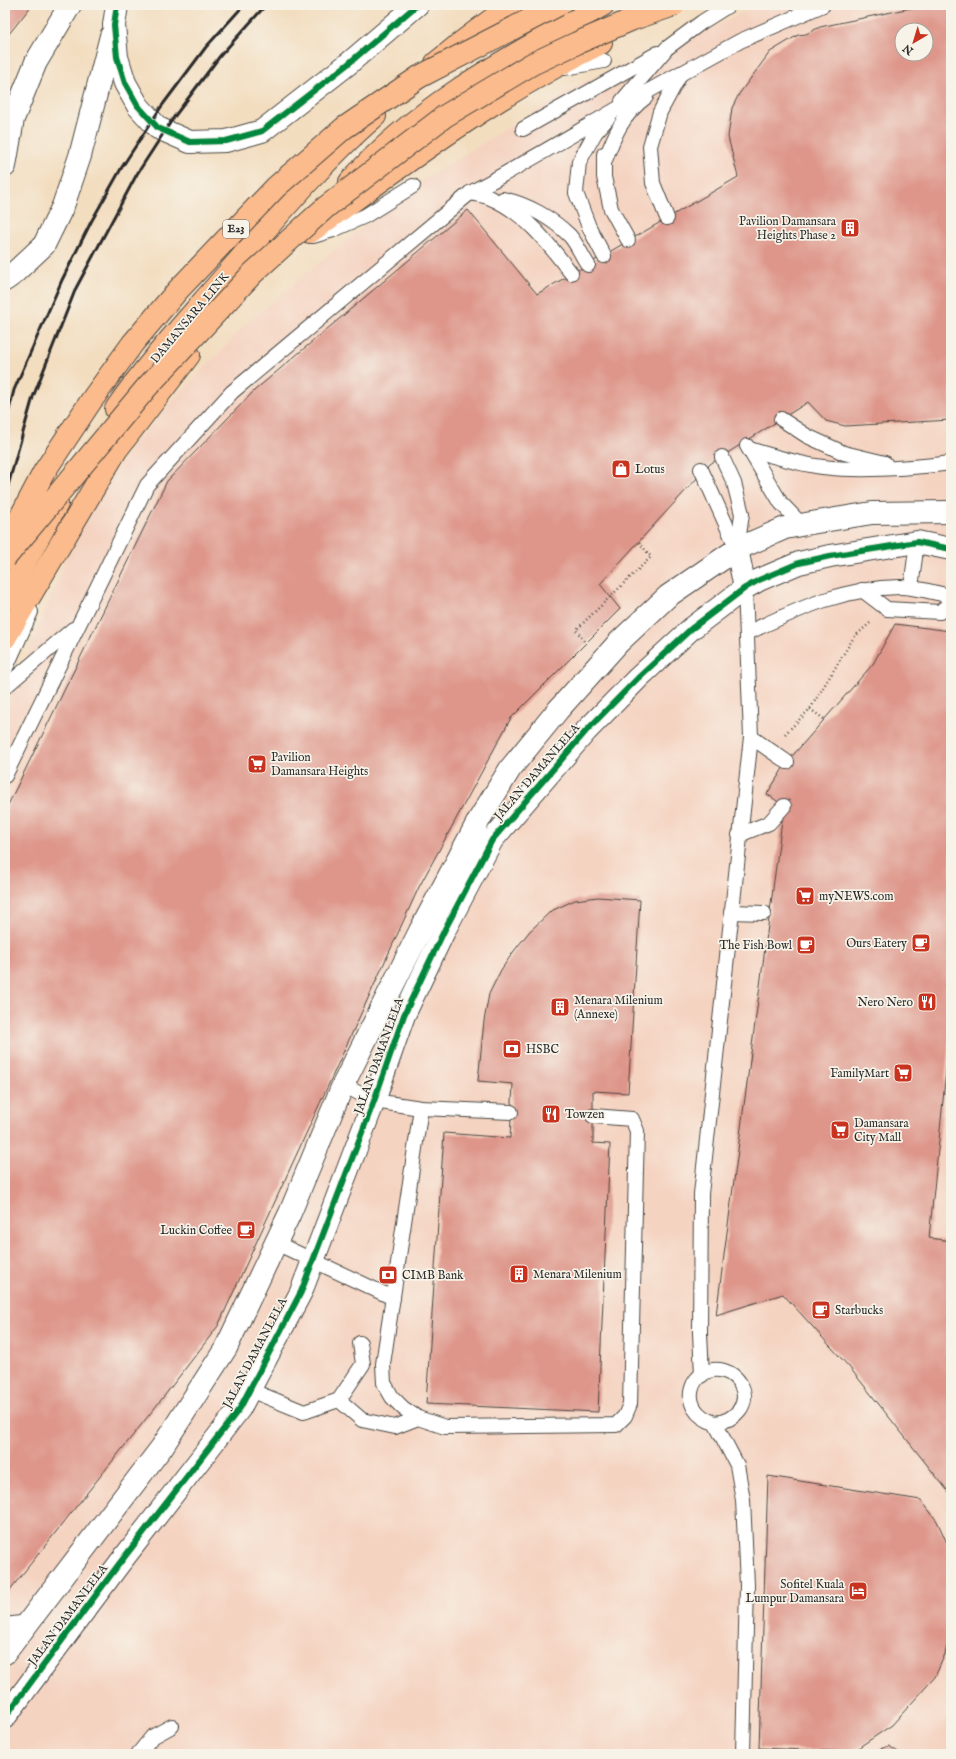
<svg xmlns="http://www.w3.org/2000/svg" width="956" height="1759" font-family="'IM FELL English',serif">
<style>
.built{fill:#f5d3c1;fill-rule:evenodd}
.building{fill:#de968a;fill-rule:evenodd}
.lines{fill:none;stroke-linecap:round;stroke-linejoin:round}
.service-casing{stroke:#494641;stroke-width:16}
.minor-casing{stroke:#494641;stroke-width:24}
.motorway-casing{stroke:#494641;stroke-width:24}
.path{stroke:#494641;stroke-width:2.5;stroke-dasharray:1 3;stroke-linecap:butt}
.service{stroke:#fff;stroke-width:14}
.minor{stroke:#fff;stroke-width:22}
.motorway{stroke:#fbbb8c;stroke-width:22}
.rail{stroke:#2b2b2b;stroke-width:3}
.service-bridge-casing{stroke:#494641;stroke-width:16;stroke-linecap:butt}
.motorway-bridge-casing{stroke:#494641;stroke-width:24;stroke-linecap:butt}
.service-bridge{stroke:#fff;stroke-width:14}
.motorway-bridge{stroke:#fbbb8c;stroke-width:22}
.cycleway-casing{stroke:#f7f3e8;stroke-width:8}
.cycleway{stroke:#00873e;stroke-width:6}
.labels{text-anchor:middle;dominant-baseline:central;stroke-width:3.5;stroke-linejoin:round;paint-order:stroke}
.shield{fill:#f7f3e8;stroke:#686764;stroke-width:1}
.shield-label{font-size:11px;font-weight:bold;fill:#2b2b2b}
.poi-label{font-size:12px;fill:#2b2b2b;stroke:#f7f3e8;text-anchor:start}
.street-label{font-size:12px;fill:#2b2b2b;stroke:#f7f3e8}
</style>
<rect width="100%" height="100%" fill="#f7f3e8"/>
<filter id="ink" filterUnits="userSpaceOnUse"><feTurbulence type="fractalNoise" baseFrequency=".025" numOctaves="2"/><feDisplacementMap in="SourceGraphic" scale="8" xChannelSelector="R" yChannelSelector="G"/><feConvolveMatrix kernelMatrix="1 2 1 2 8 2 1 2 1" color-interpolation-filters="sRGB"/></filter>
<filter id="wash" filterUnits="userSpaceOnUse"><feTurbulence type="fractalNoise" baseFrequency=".012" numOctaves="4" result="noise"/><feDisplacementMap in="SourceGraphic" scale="16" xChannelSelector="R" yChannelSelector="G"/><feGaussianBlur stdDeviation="0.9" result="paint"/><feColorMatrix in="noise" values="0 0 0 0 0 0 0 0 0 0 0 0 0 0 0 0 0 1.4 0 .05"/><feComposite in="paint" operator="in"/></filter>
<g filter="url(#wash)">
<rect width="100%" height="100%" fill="#f3ddbf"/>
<!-- built -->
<path class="built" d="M762,5H951V1754H5V712L80,524L136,440L249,321L413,186L576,86ZM902,30H926V54H902Z"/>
<g id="blocks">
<!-- building -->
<g class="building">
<polygon points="5,5 32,5 5,39"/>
<path d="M925,5H951V420L845,426L826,421L808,402L710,464L600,584L620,609L511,718L419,887L218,1326L165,1395L5,1596V811L167,481L255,390L468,210L537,294L738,177L728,137L732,108L739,94L770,52L798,35L806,34L820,27ZM902,30H926V54H902Z"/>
<polygon points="895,624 951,631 951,652 949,671 951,671 951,1022 929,1238 951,1241 951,1495 850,1368 783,1294 716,1315 784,806 767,794 787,762 873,664"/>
<polygon points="598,897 640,900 628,1093 593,1091 593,1143 610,1144 598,1412 426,1404 444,1133 510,1138 513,1084 478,1081 484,1021 489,994 501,970 514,951 529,932 551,911 575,900"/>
<polygon points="768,1476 921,1500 937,1521 951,1552 951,1629 945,1654 935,1677 892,1725 852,1752 759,1748"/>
<polygon points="889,1746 901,1754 865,1754"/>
</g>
</g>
</g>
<g filter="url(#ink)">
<use href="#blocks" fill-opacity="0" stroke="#494641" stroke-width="1"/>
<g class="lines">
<defs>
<g id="service">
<polyline points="565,68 604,61"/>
<polyline points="673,78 740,41 823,5"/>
<polyline points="622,101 667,48"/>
<polyline points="523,129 658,53"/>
<polyline points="604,154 604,177 611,209 628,240"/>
<path d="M604,163C614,136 622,115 646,97"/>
<path d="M470,193C476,194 482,195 488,197C524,211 549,244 571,273"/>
<path d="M503,199C527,204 552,218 570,236C577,244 582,256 588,265"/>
<polyline points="667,218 653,183 650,146 660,112 681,73"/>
<polyline points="313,236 333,230 365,216 413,186"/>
<polyline points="604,256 589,227 576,193 579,162 595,133 609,117"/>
<polyline points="781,419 807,436 844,453 885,463"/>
<polyline points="747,446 781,503 802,525"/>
<path d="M749,449C773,456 798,464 823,467C864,472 910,468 951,463"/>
<polyline points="722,457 734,483 742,514 737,549"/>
<polyline points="701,469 737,549"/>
<polyline points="912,580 917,542"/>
<polyline points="862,590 887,609 940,612 951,602"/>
<path d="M747,633C799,609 841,588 900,587C916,587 935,593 951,596"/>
<polyline points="5,670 31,612"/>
<polyline points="5,687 73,629"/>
<polyline points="751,737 787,762"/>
<path d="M5,776L147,485L232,392L470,193C541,155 609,112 681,73"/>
<polyline points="739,835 769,823 784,806"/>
<polyline points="731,912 764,913"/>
<polyline points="343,1085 374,1101 421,1108 511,1112"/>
<polyline points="421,1108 383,1364 384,1383 392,1397 403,1408 418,1418 445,1427 616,1425 625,1416 630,1404 637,1131 632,1119 593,1116"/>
<polyline points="276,1243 393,1298"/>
<polyline points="702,1375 700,1333 701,1194 751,737 745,588"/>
<polyline points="250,1390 304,1412 339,1400 363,1364 360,1343"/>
<polyline points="339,1400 362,1420 395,1427 418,1418"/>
<path d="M715,1423C734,1421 751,1405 741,1385C737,1378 731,1373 724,1371C692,1362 673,1410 715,1423L737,1465L743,1500L747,1585L743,1754"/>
<polyline points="5,1625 29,1622"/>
<polyline points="138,1754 152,1737 172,1726"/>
</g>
<g id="minor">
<polyline points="117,5 114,25 117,57 125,83 138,106 158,128 190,142 226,141 262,131 348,64 417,5"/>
<polyline points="5,166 13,119 36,62 70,5"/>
<polyline points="5,280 12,275 44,245 63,206 80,156 111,36"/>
<polyline points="737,549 745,588"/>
<polyline points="5,1653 162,1447 226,1348 290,1213 343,1085 420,931 480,818 510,769 558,710 619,642 668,596 737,549 785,528 811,523 872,513 951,512"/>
<polyline points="5,1717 119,1564 240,1408 301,1292 374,1101 404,1015 445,929 492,840 586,731 638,678 691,629 745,588 759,580 799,563 830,556 917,542 951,549"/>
</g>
<g id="motorway">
<polyline points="436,63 462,42 511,5"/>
<path d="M350,182C419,103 514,55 603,5"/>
<path d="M310,232C404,164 496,94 601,43"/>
<path d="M116,409C151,358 194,313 234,266C279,214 323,161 375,116"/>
<polyline points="5,598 57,504"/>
<polyline points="5,638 117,449 189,355"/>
</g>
</defs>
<!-- service casing -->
<use href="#service" class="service-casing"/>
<!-- minor casing -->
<use href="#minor" class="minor-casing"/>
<!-- motorway casing -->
<use href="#motorway" class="motorway-casing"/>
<!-- path -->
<g class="path">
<polyline points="584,641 576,630 651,557 638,541"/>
<polyline points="810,709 824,719"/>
<polyline points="785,734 810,709 854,637 870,623"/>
</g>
<!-- service -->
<use href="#service" class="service"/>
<!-- minor -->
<use href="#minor" class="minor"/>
<!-- motorway -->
<use href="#motorway" class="motorway"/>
<!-- rail -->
<g class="rail">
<polyline points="5,426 14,390 62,280 91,222 122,167 161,107 206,47 244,5"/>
<polyline points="5,496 33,397 76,288 137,174 174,117 220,56 266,5"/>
</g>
<defs>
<polyline id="service-bridge" points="667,48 702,22 729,5"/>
<g id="motorway-bridge">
<polyline points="9,539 44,472 91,401 133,343 178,290 276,187 344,128 419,77 558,5"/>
<polyline points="5,558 147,387 253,273 326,207 445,116 532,64 577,43 633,19 674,5"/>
</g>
</defs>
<!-- service-bridge casing -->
<use href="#service-bridge" class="service-bridge-casing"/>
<!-- motorway-bridge casing -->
<use href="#motorway-bridge" class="motorway-bridge-casing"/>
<!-- service-bridge -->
<use href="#service-bridge" class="service-bridge"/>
<!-- motorway-bridge -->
<use href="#motorway-bridge" class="motorway-bridge"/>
<defs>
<g id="cycleway">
<polyline points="117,5 114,25 117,57 125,83 138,106 158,128 190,142 226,141 262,131 348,64 417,5"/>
<polyline points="5,1717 119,1564 240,1408 301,1292 374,1101 404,1015 445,929 492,840 586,731 638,678 691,629 745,588 759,580 799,563 830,556 917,542 951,549"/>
</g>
</defs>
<!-- cycleway casing -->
<use href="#cycleway" class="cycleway-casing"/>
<!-- cycleway -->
<use href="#cycleway" class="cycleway"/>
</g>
</g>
<!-- icons -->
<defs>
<symbol id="building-square" viewBox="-11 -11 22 22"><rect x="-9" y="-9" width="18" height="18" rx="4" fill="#c8321e" stroke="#f7f3e8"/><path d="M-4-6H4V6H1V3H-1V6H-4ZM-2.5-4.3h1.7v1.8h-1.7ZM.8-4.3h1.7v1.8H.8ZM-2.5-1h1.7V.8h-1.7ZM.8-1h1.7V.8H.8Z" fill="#fff"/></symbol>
<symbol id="shop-square" viewBox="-11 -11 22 22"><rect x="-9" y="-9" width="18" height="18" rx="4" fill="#c8321e" stroke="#f7f3e8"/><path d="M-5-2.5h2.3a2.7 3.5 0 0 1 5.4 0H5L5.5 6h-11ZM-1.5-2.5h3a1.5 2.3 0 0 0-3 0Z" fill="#fff"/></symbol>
<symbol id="supermarket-square" viewBox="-11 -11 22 22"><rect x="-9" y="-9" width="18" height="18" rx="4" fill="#c8321e" stroke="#f7f3e8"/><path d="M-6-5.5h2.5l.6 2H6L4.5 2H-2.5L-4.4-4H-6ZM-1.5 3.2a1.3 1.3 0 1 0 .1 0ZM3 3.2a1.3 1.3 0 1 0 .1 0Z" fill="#fff"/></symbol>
<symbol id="cafe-square" viewBox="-11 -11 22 22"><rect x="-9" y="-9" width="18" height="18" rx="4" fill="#c8321e" stroke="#f7f3e8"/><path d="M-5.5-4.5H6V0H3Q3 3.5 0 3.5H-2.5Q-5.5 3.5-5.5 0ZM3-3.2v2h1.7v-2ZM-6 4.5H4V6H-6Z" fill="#fff"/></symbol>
<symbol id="restaurant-square" viewBox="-11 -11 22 22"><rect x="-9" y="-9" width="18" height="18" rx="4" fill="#c8321e" stroke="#f7f3e8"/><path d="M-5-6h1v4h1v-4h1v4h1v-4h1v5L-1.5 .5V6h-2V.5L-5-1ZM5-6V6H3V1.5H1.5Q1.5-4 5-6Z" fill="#fff"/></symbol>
<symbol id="bank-square" viewBox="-11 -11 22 22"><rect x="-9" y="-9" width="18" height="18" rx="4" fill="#c8321e" stroke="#f7f3e8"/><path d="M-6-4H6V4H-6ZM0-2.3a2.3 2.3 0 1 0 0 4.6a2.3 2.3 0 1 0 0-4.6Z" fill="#fff"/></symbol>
<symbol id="hotel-square" viewBox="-11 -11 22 22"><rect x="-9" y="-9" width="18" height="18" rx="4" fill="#c8321e" stroke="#f7f3e8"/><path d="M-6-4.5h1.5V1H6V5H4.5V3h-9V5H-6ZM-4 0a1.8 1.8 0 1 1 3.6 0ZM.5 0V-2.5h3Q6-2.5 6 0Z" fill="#fff"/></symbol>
</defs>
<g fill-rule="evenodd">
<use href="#building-square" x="839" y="217" width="22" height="22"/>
<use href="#shop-square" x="610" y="458" width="22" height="22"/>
<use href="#supermarket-square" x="246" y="753" width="22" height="22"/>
<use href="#supermarket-square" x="794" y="885" width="22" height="22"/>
<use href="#cafe-square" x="910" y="932" width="22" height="22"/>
<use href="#cafe-square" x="795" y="934" width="22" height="22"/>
<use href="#restaurant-square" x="916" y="991" width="22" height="22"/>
<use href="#building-square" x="549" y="996" width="22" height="22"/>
<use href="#bank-square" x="501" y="1038" width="22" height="22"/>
<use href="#supermarket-square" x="892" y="1062" width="22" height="22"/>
<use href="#restaurant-square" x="540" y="1103" width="22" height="22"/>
<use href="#supermarket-square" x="829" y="1119" width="22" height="22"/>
<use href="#cafe-square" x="235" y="1219" width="22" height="22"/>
<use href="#building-square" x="508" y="1263" width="22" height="22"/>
<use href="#bank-square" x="377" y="1264" width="22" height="22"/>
<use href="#cafe-square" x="810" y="1299" width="22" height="22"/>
<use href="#hotel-square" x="847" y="1580" width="22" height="22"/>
</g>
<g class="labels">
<!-- shield labels -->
<rect class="shield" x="223" y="220" width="26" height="18" rx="3"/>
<g class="shield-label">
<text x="236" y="229">E23</text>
</g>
<!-- poi labels -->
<g class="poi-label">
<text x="836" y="221" text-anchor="end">Pavilion Damansara<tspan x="836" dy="14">Heights Phase 2</tspan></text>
<text x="635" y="469">Lotus</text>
<text x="271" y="757">Pavilion<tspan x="271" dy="14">Damansara Heights</tspan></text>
<text x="819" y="896">myNEWS.com</text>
<text x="907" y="943" text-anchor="end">Ours Eatery</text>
<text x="792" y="945" text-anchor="end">The Fish Bowl</text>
<text x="574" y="1000">Menara Milenium<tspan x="574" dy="14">(Annexe)</tspan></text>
<text x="913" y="1002" text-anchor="end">Nero Nero</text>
<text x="526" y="1049">HSBC</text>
<text x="889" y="1073" text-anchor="end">FamilyMart</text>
<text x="565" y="1114">Towzen</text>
<text x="854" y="1123">Damansara<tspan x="854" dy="14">City Mall</tspan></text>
<text x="232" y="1230" text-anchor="end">Luckin Coffee</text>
<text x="533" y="1274">Menara Milenium</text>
<text x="402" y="1275">CIMB Bank</text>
<text x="835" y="1310">Starbucks</text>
<text x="844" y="1584" text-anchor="end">Sofitel Kuala<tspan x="844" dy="14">Lumpur Damansara</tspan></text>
</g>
<!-- street labels -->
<g class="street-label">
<text transform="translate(190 318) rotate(-50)">DAMANSARA LINK</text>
<text transform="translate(537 772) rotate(-49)">JALAN DAMANLELA</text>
<text transform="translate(379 1056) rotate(-70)">JALAN DAMANLELA</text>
<text transform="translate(255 1353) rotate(-62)">JALAN DAMANLELA</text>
<text transform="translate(68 1615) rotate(-53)">JALAN DAMANLELA</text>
</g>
</g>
<!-- margin -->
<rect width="956" height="1759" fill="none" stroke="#f7f3e8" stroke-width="20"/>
<!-- north arrow -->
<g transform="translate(914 42) rotate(218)"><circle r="19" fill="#f7f3e8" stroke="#a5a39c"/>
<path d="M0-3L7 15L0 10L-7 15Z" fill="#c8321e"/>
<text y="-6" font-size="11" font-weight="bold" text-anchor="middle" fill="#2b2b2b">N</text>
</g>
</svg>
